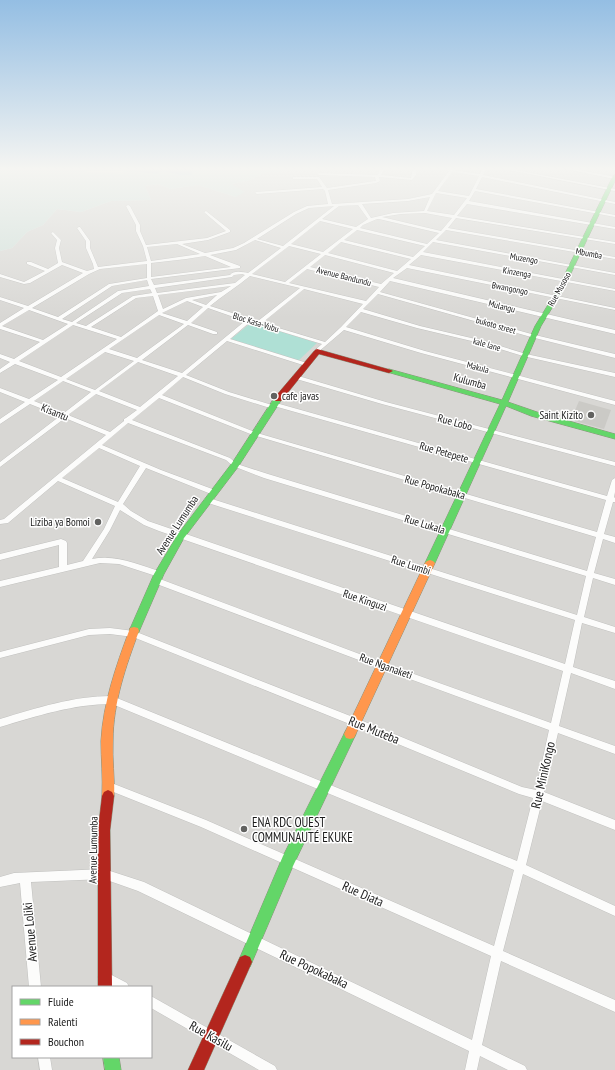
<svg xmlns="http://www.w3.org/2000/svg" width="615" height="1070" font-family="'PT Sans Narrow',sans-serif">
<style>
.residential{fill:#d8d7d4;fill-rule:evenodd}
.farmland{fill:#e5ead6}
.wetland{fill:#d1e0da}
.pitch{fill:#afe0d5}
.water{fill:#b7ccdc}
.building{fill:#cbcac6}
.lines{fill:none;stroke-linecap:round;stroke-linejoin:round}
.street-casing{stroke:#c1c1bf;stroke-width:1}
.fast-casing{stroke:#8c917c;stroke-width:1}
.slow-casing{stroke:#8c917c;stroke-width:1}
.jam-casing{stroke:#8c917c;stroke-width:1}
.street{fill:#fcfcfb;fill-rule:evenodd}
.fast{fill:#63d668;fill-rule:evenodd}
.slow{fill:#ff974d;fill-rule:evenodd}
.jam{fill:#b3261e;fill-rule:evenodd}
.poi-dot{fill:#626260;stroke:#fff;stroke-width:1.5}
.labels{text-anchor:middle;dominant-baseline:central;stroke-width:3;stroke-linejoin:round;paint-order:stroke}
.far-street-label{font-size:9px;fill:#1a1a1a;stroke:#fff}
.street-label{font-size:11px;fill:#1a1a1a;stroke:#fff}
.poi-label{font-size:11px;fill:#1a1a1a;stroke:#fff;text-anchor:end}
.near-street-label{font-size:13px;fill:#1a1a1a;stroke:#fff}
.near-poi-label{font-size:13px;fill:#1a1a1a;stroke:#fff;text-anchor:start}
</style>
<rect width="100%" height="100%" fill="#e9e8e3"/>
<!-- residential -->
<path class="residential" d="M297,168H615V1070H0V251L12,248L27,232L43,225L57,209L81,212L111,201L151,200L145,186L159,184L170,189L198,185L236,197L232,184L250,180L266,172H279L282,169ZM13,987H151V1057H13Z"/>
<!-- farmland -->
<polygon class="farmland" points="72,168 125,168 124,174 87,172 86,168"/>
<!-- wetland -->
<polygon class="wetland" points="0,168 87,168 87,172 123,174 125,168 154,168 139,171 140,172 156,174 163,171 180,175 192,175 192,168 297,168 282,169 280,172 266,172 250,180 232,184 244,192 236,197 198,185 170,189 159,184 145,186 151,200 111,201 81,212 57,209 43,225 27,232 12,248 0,251"/>
<!-- pitch -->
<polygon class="pitch" points="252,322 317,343 298,361 231,339"/>
<!-- water -->
<polygon class="water" points="154,168 192,168 192,175 180,175 163,171 156,174 140,172 139,170"/>
<!-- building -->
<polygon class="building" points="579,401 611,410 604,429 571,420"/>
<g class="lines">
<defs>
<g id="street">
<path d="M380,168H384L381,175L411,178L413,168H417L416,175L412,180L379,177L380,181L376,183L328,190L332,204L408,199L432,194L449,171L440,168L450,170L451,168H455L453,170L480,174L483,168H487L483,175L615,202V204L482,177L476,189L615,215V217L475,191L469,201L615,227V229L467,204L457,216L615,242V244L456,218L448,228L615,257V259L446,230L436,240L615,273V275L433,242L423,252L615,289V291L421,255L409,265L615,308V310L407,268L393,278L615,330V334L390,281L380,292L535,335L615,354V358L531,337L378,294L363,309L420,326L484,341L526,354L615,373V377L523,356L480,343L417,328L361,312L346,327L425,351L615,401V405L421,353L344,330L317,353L314,351L322,344L250,322L230,339L307,363V365H303L227,341L186,375L229,392L272,405V403H276L607,496L612,480L615,478V492L614,497L615,498V502H613L604,534L615,537V543L603,539L594,573L615,579V585L593,578L584,617L615,627V633L582,623L573,667L615,681V689L571,673L559,726L615,746V754L558,733L544,792L615,820V830L542,801L526,865L615,906V916L523,874L503,951L615,1000V1012L501,961L482,1045L525,1066L527,1070H508L480,1056L477,1070H465L469,1051L138,891L104,879L31,882L41,987H29L20,883L0,887V877L14,873L104,869L144,882L472,1040L491,956L201,827L106,789L104,786L106,783L109,782L206,820L494,946L514,870L112,704C73,704 37,716 0,727V719C37,708 73,696 112,696L517,861L533,798L519,794L352,725L133,637L110,634L89,635L0,658V652L89,629L110,628L134,631L358,719L522,787L536,790L549,730L380,668L154,583L153,581L154,579H160L386,664L551,723L563,671L159,531L144,525L120,510L110,530L92,559C116,554 139,565 162,572L163,574L162,576L159,577L119,564L100,563L0,587V581L59,567V545L0,560V554L61,539L66,541L67,543V565L83,561L104,529L115,506L58,481L8,523L0,524V520L4,519L106,435L65,418L0,467V462L60,416L30,404L0,424V419L25,402L0,392V388L29,399L58,380L15,364L0,373V369L10,362L0,358V354L14,359L40,342L0,329V323L24,308L0,300V297L28,306L83,273L62,265L30,283L24,284L0,277V274L24,282L45,271L27,264V262H31L48,269L58,263L55,248L57,240L51,233L53,232L61,240L59,248L62,262L87,271L94,269L93,264L86,248V241L77,228L79,227H80L90,241V248L98,267L147,261L143,246L136,231V225L126,206L128,205L130,206L140,225V231L146,245L207,238L226,231L205,213L204,212L206,211L230,230V232L208,240L182,244L205,253L233,248L244,243L294,212L307,206L328,204L325,191L323,189L257,194L255,193L256,192L322,187L317,179H293V177H319L327,188L375,181H376L375,177L319,175L317,174L319,173L378,175ZM452,172L479,176L469,196L438,191ZM436,193L467,198L454,215L427,211ZM430,197L424,211L393,213L371,218L362,204L408,201ZM358,205L368,219L356,227L322,219L339,206ZM334,206L283,246L257,239L296,214L309,208ZM425,213L452,218L441,231L382,217L401,214ZM377,219H379L439,233L427,244L360,228L363,225ZM320,221L353,229L323,252L291,244ZM357,230L425,246L413,257L344,240ZM255,240L281,248L248,273C243,272 233,270 230,275L154,285L151,279L240,268V266L210,255L236,250ZM341,242L411,259L397,271L328,253ZM177,244L200,254L151,261L147,247ZM289,246L321,254L285,282L252,274ZM325,255L394,273L381,284L310,267ZM205,256L231,267L151,277V263L186,259ZM147,264V278L109,284L58,317L32,308L89,274L100,269ZM307,269L379,287L366,301L289,283ZM242,274L245,275L235,283L157,293L155,288L232,277L234,275ZM250,276L300,288L258,321L210,306C223,295 237,287 250,276ZM147,280L149,286L118,291L72,322L62,319L112,286ZM231,286L221,292L186,298L163,309L158,295ZM150,289L152,293L133,296L86,326L76,323L122,293ZM304,289L363,304L341,327L325,342L262,323ZM217,295L206,305L192,300ZM153,296L158,311L121,337L91,327L136,298ZM187,301L203,307L187,321L162,313ZM208,308L245,321L182,373L142,360L188,325L213,334H217V332L191,323ZM29,310L68,324L43,340L2,326ZM159,315L184,324L137,358L109,349ZM73,325L117,339L61,377L19,361ZM105,352L134,361L95,390L66,379ZM138,362L178,376L140,407L99,391ZM183,377L225,394L270,408H274V406L606,500L597,532L257,433L162,395ZM63,381L91,392L64,413L34,401ZM96,394L137,410L126,418L124,419V421L110,432L68,415ZM159,398L253,435L596,537L587,571L268,474L237,464L230,458L132,420ZM128,423L226,460L233,466L264,478L586,576L577,615L209,498H207L204,500L205,502L575,620L565,664L148,521L131,511L123,504L146,468L211,494H215L216,492L215,490L161,470L102,445ZM99,448L140,466L118,502L62,478Z"/>
<polygon points="499,168 506,168 615,189 615,191"/>
<polygon points="561,168 569,168 615,177 615,179"/>
<polygon points="295,375 386,402 615,462 615,466 382,404 293,378 293,376"/>
<path d="M104,971L127,983L129,987C118,987 103,989 98,977L100,973Z"/>
<polygon points="151,996 275,1066 277,1070 259,1070 151,1008"/>
<polygon points="38,1057 50,1057 52,1070 40,1070"/>
</g>
<g id="fast">
<polygon points="615,175 615,181 563,290 541,326 508,402 537,412 615,434 615,439 531,416 506,406 435,563 433,565 427,565 425,563 500,404 387,372 385,371 389,369 502,400 535,326 557,290 613,176"/>
<polygon points="275,397 278,397 282,399 238,467 184,538 164,574 138,634 134,635 130,634 129,631 154,574 178,534 232,463"/>
<polygon points="350,729 354,730 356,734 293,866 250,967 245,969 240,967 238,962 283,856 346,730"/>
<polygon points="103,1057 119,1057 121,1070 105,1070"/>
</g>
<g id="slow">
<polygon points="430,560 433,561 435,563 354,738 350,739 346,738 344,734 346,730 425,563 427,561"/>
<path d="M134,627L138,628L139,631C126,666 113,703 113,741C112,759 115,778 114,796L112,800L108,802L104,800L102,796C103,777 101,759 101,741C103,703 116,666 129,631L130,628Z"/>
</g>
<g id="jam">
<polygon points="317,349 391,370 393,371 389,373 319,354 281,401 275,401 275,397 315,350"/>
<polygon points="108,790 112,792 114,796 110,830 112,987 98,987 98,830 102,796 104,792"/>
<polygon points="245,955 250,957 252,962 204,1070 188,1070 240,957"/>
</g>
</defs>
<!-- street casing -->
<use href="#street" class="street-casing"/>
<!-- fast casing -->
<use href="#fast" class="fast-casing"/>
<!-- slow casing -->
<use href="#slow" class="slow-casing"/>
<!-- jam casing -->
<use href="#jam" class="jam-casing"/>
<!-- street -->
<use href="#street" class="street"/>
<!-- fast -->
<use href="#fast" class="fast"/>
<!-- slow -->
<use href="#slow" class="slow"/>
<!-- jam -->
<use href="#jam" class="jam"/>
</g>
<!-- sky -->
<linearGradient id="sky" x2="0" y2="1"><stop stop-color="#94bee3"/><stop offset="0.53" stop-color="#f5f5f2"/><stop offset="1" stop-color="#f5f5f2" stop-opacity="0"/></linearGradient>
<rect width="615" height="318" fill="url(#sky)"/>
<!-- markers -->
<g class="poi-dot">
<circle cx="274" cy="396" r="4"/>
<circle cx="591" cy="415" r="4"/>
<circle cx="98" cy="522" r="4"/>
<circle cx="244" cy="829" r="4"/>
</g>
<g class="labels">
<!-- far-street labels -->
<g class="far-street-label">
<text transform="translate(589 253) rotate(10)">Mbumba</text>
<text transform="translate(524 258) rotate(10)">Muzengo</text>
<text transform="translate(517 272) rotate(10)">Kinzenga</text>
<text transform="translate(344 276) rotate(14)">Avenue Bandundu</text>
<text transform="translate(510 288) rotate(11)">Bwangongo</text>
<text transform="translate(559 289) rotate(-61)">Rue Musoso</text>
<text transform="translate(502 306) rotate(14)">Mulangu</text>
<text transform="translate(256 322) rotate(17)">Bloc Kasa-Vubu</text>
<text transform="translate(496 325) rotate(16)">bukoto street</text>
<text transform="translate(487 344) rotate(16)">kale lane</text>
<text transform="translate(478 367) rotate(15)">Makula</text>
</g>
<!-- street labels -->
<g class="street-label">
<text transform="translate(470 381) rotate(16)">Kulumba</text>
<text transform="translate(55 412) rotate(22)">Kisantu</text>
<text transform="translate(455 422) rotate(15)">Rue Lobo</text>
<text transform="translate(444 452) rotate(16)">Rue Petepete</text>
<text transform="translate(435 487) rotate(16)">Rue Popokabaka</text>
<text transform="translate(425 524) rotate(17)">Rue Lukala</text>
<text transform="translate(177 525) rotate(-57)">Avenue Lumumba</text>
<text transform="translate(411 565) rotate(18)">Rue Lumbi</text>
<text transform="translate(365 600) rotate(19)">Rue Kinguzi</text>
<text transform="translate(386 666) rotate(20)">Rue Nganaketi</text>
<text transform="translate(93 850) rotate(-89)">Avenue Lumumba</text>
</g>
<!-- poi labels -->
<g class="poi-label">
<text x="282" y="396" text-anchor="start">cafe javas</text>
<text x="583" y="415">Saint Kizito</text>
<text x="90" y="522">Liziba ya Bomoi</text>
</g>
<!-- near-street labels -->
<g class="near-street-label">
<text transform="translate(374 730) rotate(22)">Rue Muteba</text>
<text transform="translate(543 775) rotate(-77)">Rue MiniKongo</text>
<text transform="translate(363 894) rotate(24)">Rue Diata</text>
<text transform="translate(30 932) rotate(-95)">Avenue Loliki</text>
<text transform="translate(314 969) rotate(25)">Rue Popokabaka</text>
<text transform="translate(211 1036) rotate(29)">Rue Kasilu</text>
</g>
<!-- near-poi labels -->
<g class="near-poi-label">
<text x="252" y="822">ENA RDC OUEST<tspan x="252" dy="15">COMMUNAUTÉ EKUKE</tspan></text>
</g>
</g>
<!-- legend -->
<rect x="12" y="986" width="140" height="72" fill="#ffffff" stroke="#a3a3a3"/>
<rect x="20" y="999" width="20" height="6" fill="#63d668" stroke="#a3a3a3"/>
<text x="48" y="1006" font-size="12" fill="#1a1a1a">Fluide</text>
<rect x="20" y="1019" width="20" height="6" fill="#ff974d" stroke="#a3a3a3"/>
<text x="48" y="1026" font-size="12" fill="#1a1a1a">Ralenti</text>
<rect x="20" y="1039" width="20" height="6" fill="#b3261e" stroke="#a3a3a3"/>
<text x="48" y="1046" font-size="12" fill="#1a1a1a">Bouchon</text>
</svg>
